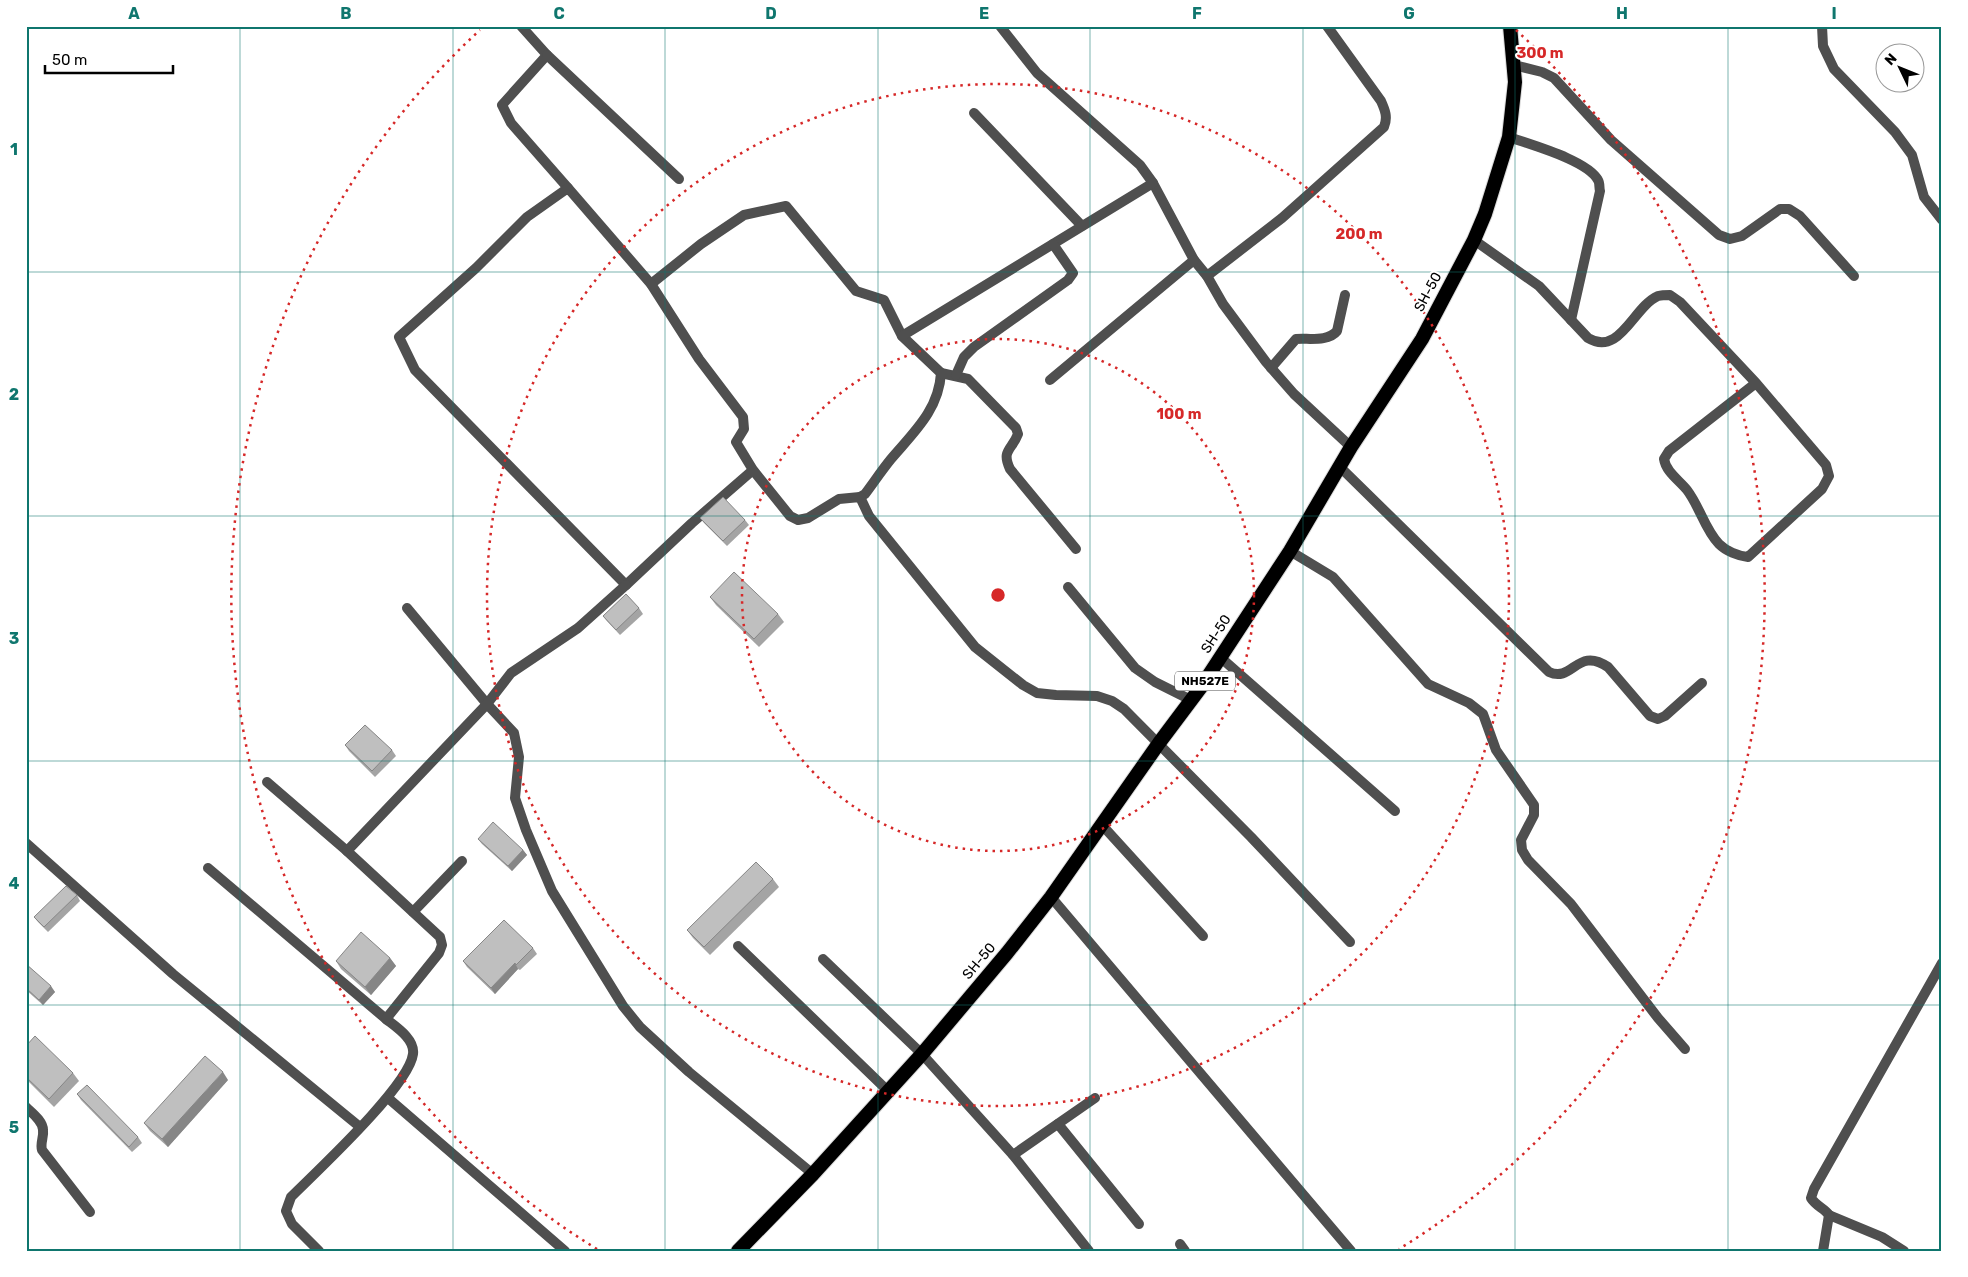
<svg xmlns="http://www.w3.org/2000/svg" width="1968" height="1277" font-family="Rubik,sans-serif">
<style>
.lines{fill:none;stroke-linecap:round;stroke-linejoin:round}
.trunk-casing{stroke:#dbdbdb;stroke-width:16}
.path{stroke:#717171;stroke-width:3;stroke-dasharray:1 2.5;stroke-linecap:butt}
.minor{stroke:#4f4f4f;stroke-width:10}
.trunk{stroke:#000;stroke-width:14}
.wall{fill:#a4a4a4}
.shaded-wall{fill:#868686}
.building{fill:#bfbfbf;stroke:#868686}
.grid{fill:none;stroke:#0f766e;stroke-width:1;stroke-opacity:0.55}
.ring{fill:none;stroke:#d62828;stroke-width:2.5;stroke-dasharray:2.5 5}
.labels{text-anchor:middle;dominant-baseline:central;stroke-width:4;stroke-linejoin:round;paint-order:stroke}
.shield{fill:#fff;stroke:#4c4c4c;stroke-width:1}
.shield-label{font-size:12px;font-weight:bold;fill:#000}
.street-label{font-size:14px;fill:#000;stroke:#fff}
.centre{fill:#d62828;stroke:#fff;stroke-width:2.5}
.ring-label{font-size:15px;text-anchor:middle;font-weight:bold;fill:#d62828;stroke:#fff;stroke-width:4;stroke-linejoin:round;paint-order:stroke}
.neatline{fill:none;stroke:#0f766e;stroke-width:2}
.grid-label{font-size:16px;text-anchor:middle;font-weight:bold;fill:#0f766e}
</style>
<rect width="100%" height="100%" fill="#fff"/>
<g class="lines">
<defs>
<polyline id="trunk" points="738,1251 813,1174 922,1054 1007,953 1051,897 1159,743 1201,687 1290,551 1351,447 1422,339 1474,240 1485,214 1509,137 1515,82 1510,26"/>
</defs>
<!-- trunk casing -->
<use href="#trunk" class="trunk-casing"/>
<!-- path -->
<polyline class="path" points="110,26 119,26"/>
<!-- minor -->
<g class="minor">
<polyline points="521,26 547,55 502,105 511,123 568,188"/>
<polyline points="1000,26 1037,73 1140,165 1153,183 1194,260 1207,276 1223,304 1266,362 1294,394 1351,447"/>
<polyline points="1822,26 1823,46 1834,69 1895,132 1912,155 1924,197 1942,220"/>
<polyline points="547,55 679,179"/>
<polyline points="1514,65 1542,72 1554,78 1611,140 1719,235 1730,239 1742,236 1780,209 1789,209 1800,216 1854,276"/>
<polyline points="974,113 1082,226"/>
<path d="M1509,137C1531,145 1587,160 1598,180C1600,183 1599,188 1600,191L1571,320"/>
<path d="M1474,240L1539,286L1588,338C1620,357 1633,307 1658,296C1662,295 1666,295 1670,295L1680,302L1756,383L1669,451L1664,459C1666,472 1679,480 1687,490C1700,507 1705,530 1719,544C1726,551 1738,556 1748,557L1822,489L1829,476L1826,465L1756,383"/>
<path d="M1207,276L1282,218L1384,127C1388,117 1385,110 1381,101L1327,26"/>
<path d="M651,284L701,244L744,215L786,206L856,291L884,300L902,336L941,373C939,410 913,433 891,459C882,470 874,482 865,494L860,497"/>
<polyline points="902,336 1153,183"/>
<path d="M1271,368L1296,339C1309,338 1328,342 1337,331L1345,295"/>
<path d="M941,373L968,379L1016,428L1018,434C1012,450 1001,450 1010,469L1076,549"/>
<polyline points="956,375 964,357 974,347 1068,280 1073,273 1053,244"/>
<polyline points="1050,380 1194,260"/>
<path d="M1340,467L1549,672C1573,683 1577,646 1608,667L1650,716L1658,719L1665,716L1702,683"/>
<polyline points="753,470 692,523 626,585 415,370 399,337 476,268 527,217 568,188 651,284 699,359 743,417 744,429 736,442 753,470 790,516 798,520 808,518 839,499 860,497 869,516 975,647 1023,685 1037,693 1056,695 1097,696 1112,701 1124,709 1251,837 1350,942"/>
<polyline points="1290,551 1333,577 1428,684 1469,703 1483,714 1496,750 1534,805 1534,815 1521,840 1522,850 1528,860 1571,904 1658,1018 1685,1049"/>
<polyline points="1068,587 1135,668 1155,682 1191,700"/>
<polyline points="407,608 487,704 514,733 519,757 515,798 526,830 552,891 623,1006 640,1027 689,1072 813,1174"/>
<polyline points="1220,657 1395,811"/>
<polyline points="267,782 347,851"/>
<polyline points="1102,825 1203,936"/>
<polyline points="26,843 173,974 360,1127"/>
<path d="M208,868L386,1019C396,1027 415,1039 413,1054C409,1086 317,1171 291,1197L286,1211L292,1224L319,1251"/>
<polyline points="1051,897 1351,1251"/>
<polyline points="413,912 462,861"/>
<polyline points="738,946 888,1091"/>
<polyline points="823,959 922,1054 1013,1155 1089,1251"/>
<polyline points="386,1019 439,953 442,945 440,937 347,851 487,704 511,673 578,628 626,585"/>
<polyline points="388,1098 565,1251"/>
<path d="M26,1107C32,1113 43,1121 43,1130C44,1137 40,1143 42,1150L90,1212"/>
<polyline points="1058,1124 1139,1224"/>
<polyline points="1013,1155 1095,1098"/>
<polyline points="1829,1215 1882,1237 1904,1251"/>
<polyline points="1180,1244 1185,1251"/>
<path d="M1823,1251L1829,1215C1824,1208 1816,1206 1811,1198L1814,1189L1942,963"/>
</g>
<!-- trunk -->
<use href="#trunk" class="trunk"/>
</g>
<!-- wall -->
<g class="wall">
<polygon points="700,518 745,520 749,525 727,546 704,523"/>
<polygon points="710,597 778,614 784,622 759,647 716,605"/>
<polygon points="639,608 643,614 620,635 607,621 603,616"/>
<polygon points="345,745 392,750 396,756 375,777 349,751"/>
<polygon points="478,839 523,850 527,855 512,871 482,844"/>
<polygon points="773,879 779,887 710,955 693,938 687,930"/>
<polygon points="77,895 80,901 48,932 38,922 34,917"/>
<polygon points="533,948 537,954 520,970 518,969 495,994 467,967 463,961"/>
<polygon points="390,958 396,966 371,995 341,969 336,961"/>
<polygon points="26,964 55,992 43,1005 26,990"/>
<polygon points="26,1046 73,1073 79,1081 54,1107 26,1079"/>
<polygon points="228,1080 168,1147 150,1131 144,1123"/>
<polygon points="77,1094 138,1137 142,1143 132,1152 81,1100"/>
</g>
<!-- shaded-wall -->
<g class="shaded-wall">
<polygon points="523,850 527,855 512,871 508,866"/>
<polygon points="390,958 396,966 371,995 365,987"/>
<polygon points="515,963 518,969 495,994 491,988"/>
<polygon points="51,986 55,992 43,1005 39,1000"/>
<polygon points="223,1072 228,1080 168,1147 162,1139"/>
</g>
<!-- building -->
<g class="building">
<polygon points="723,497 745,520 723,541 700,518"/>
<polygon points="734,572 778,614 754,639 710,597"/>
<polygon points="626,594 639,608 616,630 603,616"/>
<polygon points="365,725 392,750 372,771 345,745"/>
<polygon points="493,822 523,850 508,866 478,839"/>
<polygon points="756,862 773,879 704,947 687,930"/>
<polygon points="66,886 77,895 44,927 34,917"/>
<polygon points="504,920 533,948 516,965 515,963 491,988 463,961"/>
<polygon points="361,932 390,958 365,987 336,961"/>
<polygon points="26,964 51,986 39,1000 26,988"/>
<polygon points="35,1036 73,1073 49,1099 26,1077 26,1046"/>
<polygon points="205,1056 223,1072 162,1139 144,1123"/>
<polygon points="87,1085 138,1137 129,1147 77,1094"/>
</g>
<!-- grid -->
<path class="grid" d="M240,26V1251M453,26V1251M665,26V1251M878,26V1251M1090,26V1251M1303,26V1251M1515,26V1251M1728,26V1251M26,272H1942M26,516H1942M26,761H1942M26,1005H1942"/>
<!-- distance rings -->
<g class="ring">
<circle cx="998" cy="595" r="256"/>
<circle cx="998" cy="595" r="511"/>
<path d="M597 1249A767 767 0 0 1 480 30M1516 30A767 767 0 0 1 1399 1249"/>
</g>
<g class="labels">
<!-- shield labels -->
<rect class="shield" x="1175" y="671.5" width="60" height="19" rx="4"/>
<g class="shield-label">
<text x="1205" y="681">NH527E</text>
</g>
<!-- street labels -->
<g class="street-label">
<text transform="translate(1428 292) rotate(-62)">SH-50</text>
<text transform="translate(1216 634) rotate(-57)">SH-50</text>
<text transform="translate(979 961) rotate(-50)">SH-50</text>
</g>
</g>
<circle cx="998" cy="595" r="8" class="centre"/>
<g class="ring-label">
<text x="1540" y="58">300 m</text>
<text x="1359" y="239">200 m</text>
<text x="1179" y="419">100 m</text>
</g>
<!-- border -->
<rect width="1968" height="1277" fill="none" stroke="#ffffff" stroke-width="55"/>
<!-- north arrow -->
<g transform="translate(1900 68) rotate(313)"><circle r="24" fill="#ffffff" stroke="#999999"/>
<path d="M0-4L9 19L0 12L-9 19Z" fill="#000000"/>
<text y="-8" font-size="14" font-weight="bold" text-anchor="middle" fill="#000000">N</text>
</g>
<!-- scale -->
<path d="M45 65v8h128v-8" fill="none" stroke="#000000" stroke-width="2.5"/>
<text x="52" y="65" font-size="15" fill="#000000" stroke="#ffffff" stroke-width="4" paint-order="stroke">50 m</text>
<rect x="28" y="28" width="1912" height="1222" class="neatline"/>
<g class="grid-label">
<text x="134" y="19">A</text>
<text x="346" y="19">B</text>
<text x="559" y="19">C</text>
<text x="771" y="19">D</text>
<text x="984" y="19">E</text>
<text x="1197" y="19">F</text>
<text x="1409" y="19">G</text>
<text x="1622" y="19">H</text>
<text x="1834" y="19">I</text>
<text x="14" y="155">1</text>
<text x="14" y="400">2</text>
<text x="14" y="644">3</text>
<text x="14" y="889">4</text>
<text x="14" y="1133">5</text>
</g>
</svg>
